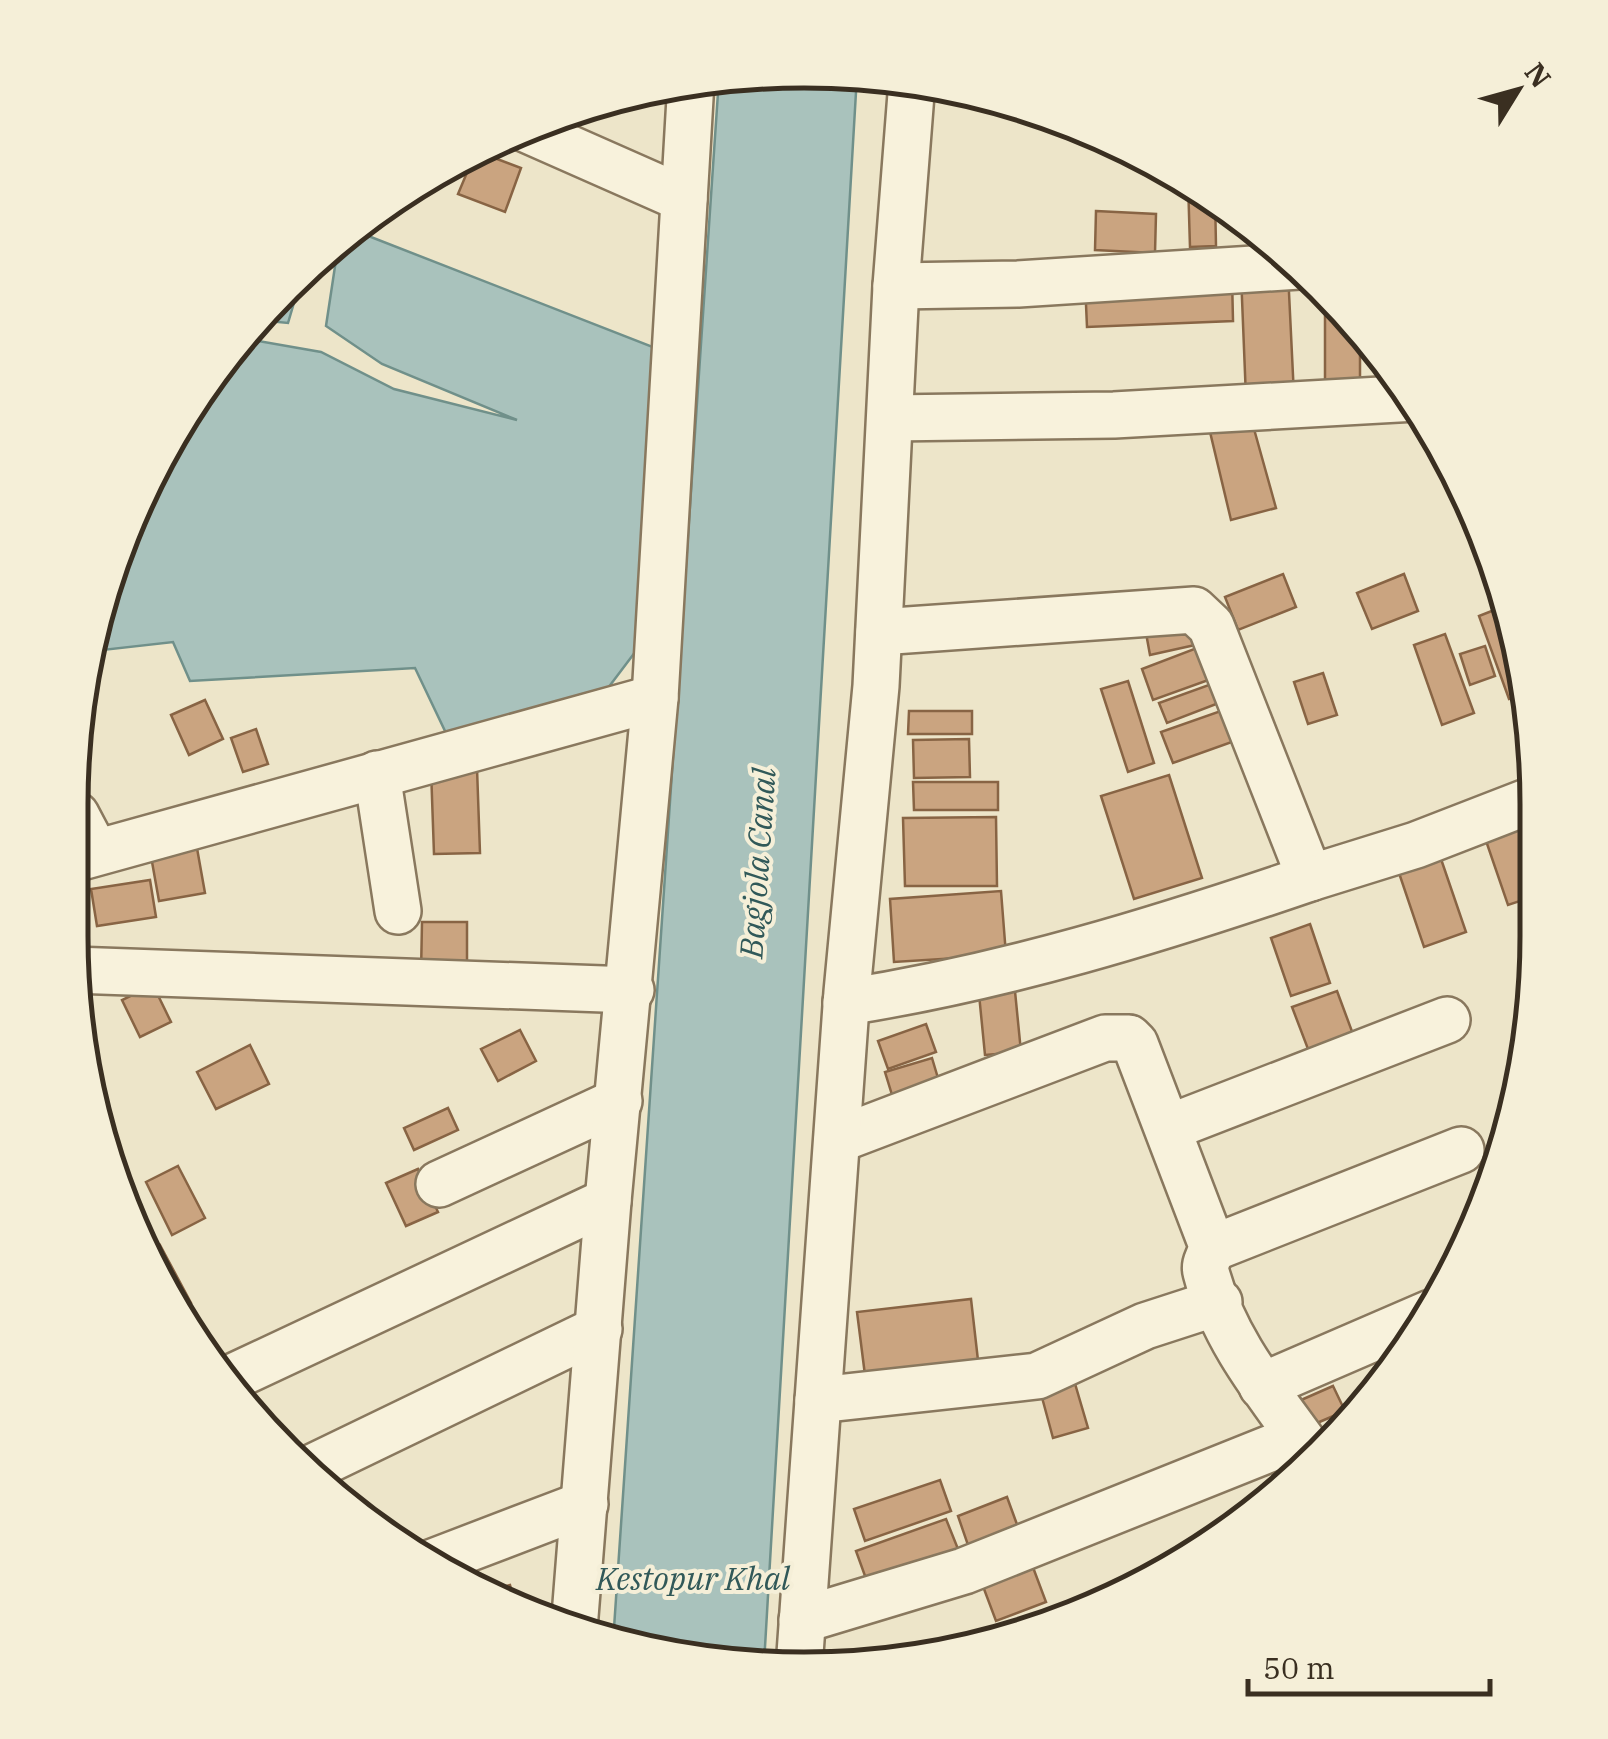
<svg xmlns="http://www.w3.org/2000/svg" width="1608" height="1739" font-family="'IBM Plex Serif',serif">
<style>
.water{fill:#a9c2bc;stroke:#70908a;stroke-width:2.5}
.building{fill:#caa480;stroke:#886444;stroke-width:2.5}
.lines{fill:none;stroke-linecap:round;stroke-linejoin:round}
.minor-casing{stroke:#89785e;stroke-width:50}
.minor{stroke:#f8f2dc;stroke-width:45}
.labels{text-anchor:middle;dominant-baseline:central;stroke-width:8;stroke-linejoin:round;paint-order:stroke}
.water-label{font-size:32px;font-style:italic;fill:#315959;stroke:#f5efd8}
.rim{fill:none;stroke:#3a2f21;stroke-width:5}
</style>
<rect width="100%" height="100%" fill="#ede5c9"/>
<!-- water -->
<g class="water">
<polygon points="805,70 857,75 764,1664 613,1643 719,78"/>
<polygon points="353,230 658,349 651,631 608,688 456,754 415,668 190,681 173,642 94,651 90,641 126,523 194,396 241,338 321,352 394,389 517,420 382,364 326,326 339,240"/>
<polygon points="304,269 288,323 257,320"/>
</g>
<!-- building -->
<g class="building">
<polygon points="476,151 521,168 505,212 458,194"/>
<polygon points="1188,181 1215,196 1216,246 1190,247"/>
<polygon points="1096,211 1156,214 1155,253 1095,250"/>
<polygon points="1288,272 1294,396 1246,398 1241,274"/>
<polygon points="1232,277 1233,321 1087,327 1085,282"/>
<polygon points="1325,288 1360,330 1360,383 1325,383"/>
<polygon points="1249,411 1276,508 1231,520 1206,415"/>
<polygon points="1283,574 1296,607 1238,630 1225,597"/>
<polygon points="1404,574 1418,611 1372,629 1357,593"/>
<polygon points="1507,605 1524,661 1525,694 1509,699 1479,616"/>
<polygon points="1188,613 1195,645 1150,655 1144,622"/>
<polygon points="1445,634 1474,713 1442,725 1414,645"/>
<polygon points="1202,646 1214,678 1153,700 1142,669"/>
<polygon points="1485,646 1495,676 1470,685 1460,654"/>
<polygon points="1323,673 1337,715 1308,724 1294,682"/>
<polygon points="1128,681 1154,763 1128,772 1101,689"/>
<polygon points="1217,682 1224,701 1167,723 1159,703"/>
<polygon points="205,700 223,739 189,755 171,715"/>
<polygon points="1232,707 1243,738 1173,763 1161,732"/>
<polygon points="909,711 972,711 972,734 908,734"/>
<polygon points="256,729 268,764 243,772 231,738"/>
<polygon points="969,739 970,777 914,778 913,740"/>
<polygon points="477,768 480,853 434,854 431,769"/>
<polygon points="1169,775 1202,878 1134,899 1101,796"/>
<polygon points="913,782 998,782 998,810 914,810"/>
<polygon points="996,817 997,886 905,886 903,818"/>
<polygon points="1518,823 1528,854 1529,898 1508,905 1484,835"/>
<polygon points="195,837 205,893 159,901 149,845"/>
<polygon points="1441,859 1466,932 1424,947 1399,873"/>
<polygon points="150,880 156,917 97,926 91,889"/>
<polygon points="1001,891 1006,955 894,962 890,899"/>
<polygon points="422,922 467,922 467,974 421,974"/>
<polygon points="1310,924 1330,983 1291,996 1271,938"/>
<polygon points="1014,981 1021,1052 985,1055 978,984"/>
<polygon points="153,985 171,1022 140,1037 122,1000"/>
<polygon points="1337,991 1360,1053 1316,1070 1292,1007"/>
<polygon points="926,1024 936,1052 888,1069 878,1041"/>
<polygon points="520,1030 536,1061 498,1081 481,1049"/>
<polygon points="250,1045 269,1084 216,1109 197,1072"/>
<polygon points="932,1058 940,1085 893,1098 885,1072"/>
<polygon points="448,1108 458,1130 414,1150 404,1128"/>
<polygon points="178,1166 205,1218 172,1235 146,1182"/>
<polygon points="418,1169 438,1212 406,1226 386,1183"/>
<polygon points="160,1245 191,1303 177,1310 144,1254"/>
<polygon points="971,1299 980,1378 867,1391 857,1312"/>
<polygon points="1071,1370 1088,1428 1053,1438 1037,1379"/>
<polygon points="1333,1386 1345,1411 1303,1429 1292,1404"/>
<polygon points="940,1480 951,1511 865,1541 854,1509"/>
<polygon points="1007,1497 1019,1530 969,1548 958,1516"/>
<polygon points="946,1519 960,1554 869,1587 856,1551"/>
<polygon points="1028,1554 1046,1602 996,1621 978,1573"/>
<polygon points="510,1585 516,1607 479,1593"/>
</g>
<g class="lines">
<defs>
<g id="minor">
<polyline points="521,127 684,199"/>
<polyline points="896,286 1018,284 1299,266"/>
<polyline points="890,418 1114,415 1416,398"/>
<polyline points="879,632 1194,610 1211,626 1310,878 1416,845 1527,802"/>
<polyline points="377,774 398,911"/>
<polyline points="76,815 95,851"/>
<polyline points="74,859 655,698"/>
<polyline points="73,970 631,990"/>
<path d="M846,1002C1005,977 1158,930 1310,878"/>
<polyline points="1168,1128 1447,1020"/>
<path d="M837,1140L1105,1038H1129L1135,1044L1211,1243C1213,1255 1203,1261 1206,1272C1224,1343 1275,1401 1316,1460"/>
<polyline points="439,1184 619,1101"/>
<polyline points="1213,1248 1461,1150"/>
<polyline points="222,1382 608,1201"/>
<polyline points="1262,1386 1431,1313"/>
<polyline points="818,1400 1037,1376 1145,1326 1219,1302"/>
<polyline points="305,1471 599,1329"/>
<polyline points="433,1562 585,1504"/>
<polyline points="802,1620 964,1571 1299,1437"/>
<polyline points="574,1629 608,1201 655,698 691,81"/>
<polyline points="799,1668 847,992 876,686 896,286 912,81"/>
</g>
</defs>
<!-- minor casing -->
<use href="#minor" class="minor-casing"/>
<!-- minor -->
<use href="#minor" class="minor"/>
</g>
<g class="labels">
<!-- water labels -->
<g class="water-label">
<text transform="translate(757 863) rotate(-86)">Bagjola Canal</text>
<text x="693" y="1578">Kestopur Khal</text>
</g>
</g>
<!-- crop -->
<path d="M0 0H1608V1739H0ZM804 88H804A716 716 0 0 1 1520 804V936A716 716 0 0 1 804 1652H804A716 716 0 0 1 88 936V804A716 716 0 0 1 804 88Z" fill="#f5efd8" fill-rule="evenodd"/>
<path class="rim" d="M804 88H804A716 716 0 0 1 1520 804V936A716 716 0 0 1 804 1652H804A716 716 0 0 1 88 936V804A716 716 0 0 1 804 88Z"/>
<!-- north arrow -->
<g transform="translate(1518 90) rotate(53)" stroke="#f5efd8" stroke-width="8" paint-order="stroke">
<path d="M0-8L18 38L0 25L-18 38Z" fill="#3a2f21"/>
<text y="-15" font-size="28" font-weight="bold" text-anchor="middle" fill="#3a2f21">N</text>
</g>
<!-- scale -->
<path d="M1248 1679v15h242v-15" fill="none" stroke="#3a2f21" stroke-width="5"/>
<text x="1263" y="1679" font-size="30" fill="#3a2f21" stroke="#f5efd8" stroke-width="8" paint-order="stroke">50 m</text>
</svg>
